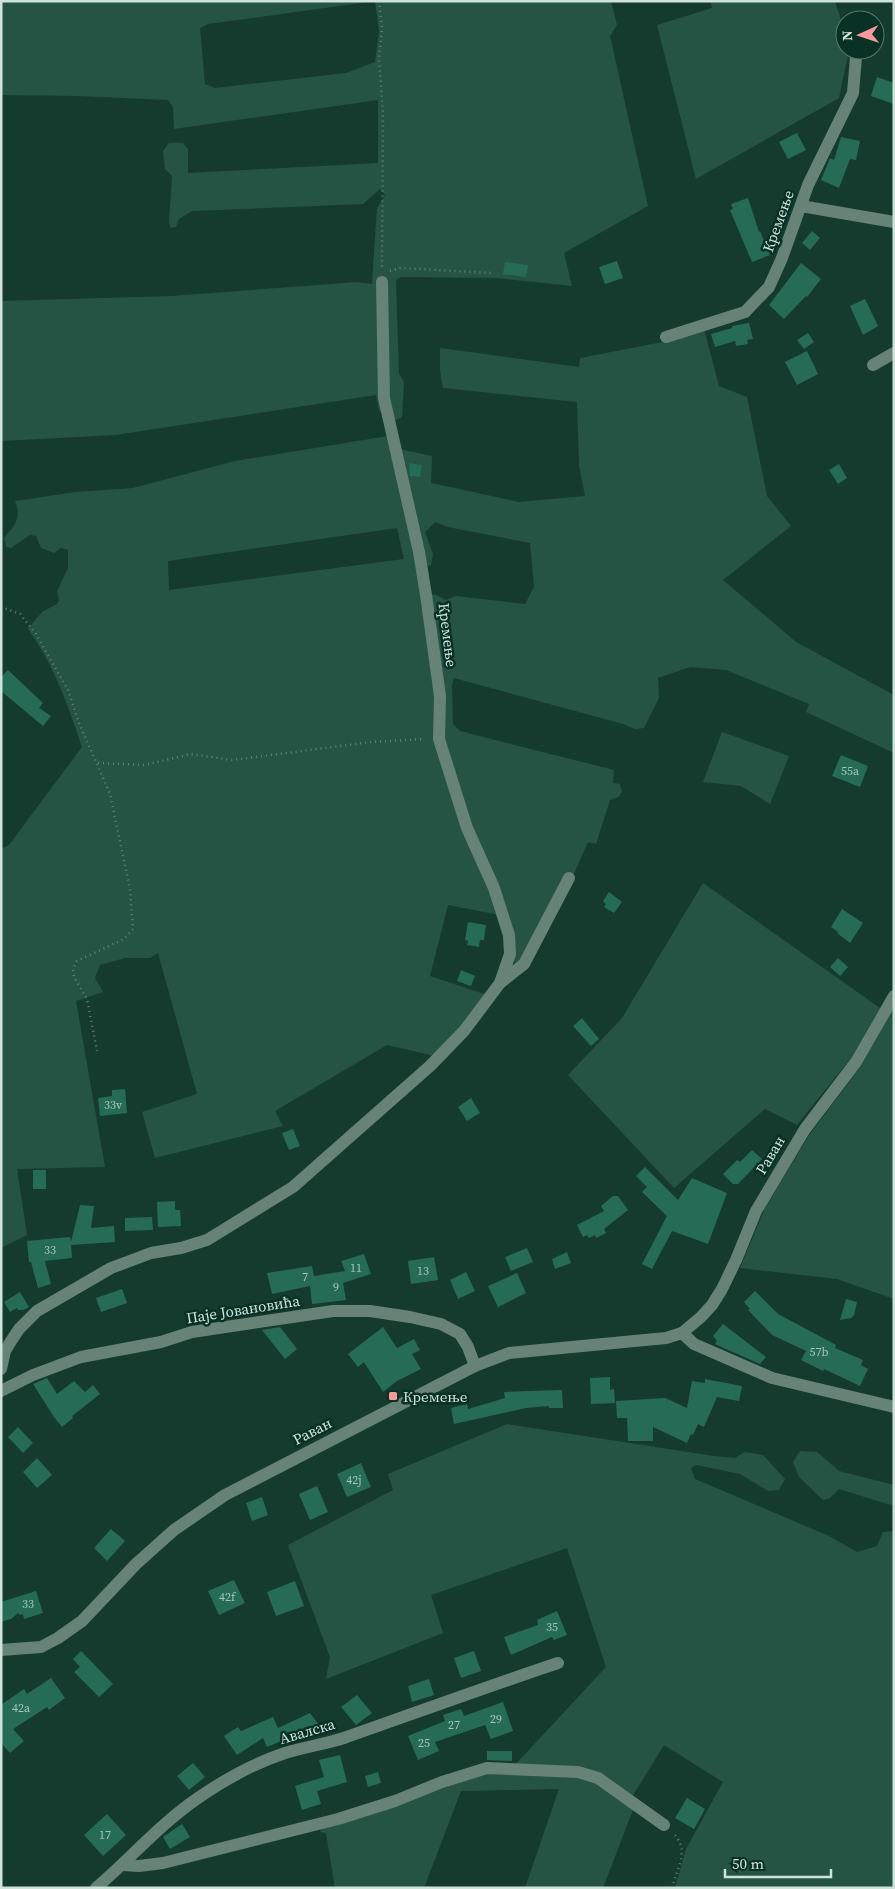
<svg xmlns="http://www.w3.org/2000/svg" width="895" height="1889" font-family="'Source Serif 4',serif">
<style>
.green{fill:#265444;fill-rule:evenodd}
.building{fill:#266b56}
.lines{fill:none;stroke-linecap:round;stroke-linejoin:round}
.path{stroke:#618075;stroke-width:2.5;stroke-dasharray:1 4;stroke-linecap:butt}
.minor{stroke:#678277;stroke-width:12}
.poi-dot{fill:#f59b9c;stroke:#093125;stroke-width:2}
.labels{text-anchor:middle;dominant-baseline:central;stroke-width:5;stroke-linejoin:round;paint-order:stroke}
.number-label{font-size:12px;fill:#a4c5b9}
.street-label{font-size:15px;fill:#cee3da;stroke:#093125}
.poi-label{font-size:15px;fill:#cee3da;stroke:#093125;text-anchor:start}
</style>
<rect width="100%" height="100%" fill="#153b2f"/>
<!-- green -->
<g class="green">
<polygon points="1,1 375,1 208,24 200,28 205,84 215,88 346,73 375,62 379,31 375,1 611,1 617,25 610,36 648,206 564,253 572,286 497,278 401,277 396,280 399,374 404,382 402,417 396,420 379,411 376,395 115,435 1,441 1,301 172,296 357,282 372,284 377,208 385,195 380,189 363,204 192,211 179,219 176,227 171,228 169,223 172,176 165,169 163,151 169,143 183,143 188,149 188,173 378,163 378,100 174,129 173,107 168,100 79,96 1,95"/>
<polygon points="710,1 835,1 845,33 845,50 849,50 839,98 696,179 657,25 712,8"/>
<polygon points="704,329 719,386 747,397 767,496 791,526 723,580 796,642 894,695 894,753 806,712 809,704 726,670 690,667 658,678 659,698 644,728 635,729 623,724 454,678 452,685 453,724 460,731 614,770 613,783 620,784 622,791 619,797 610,800 596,844 588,842 573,876 521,964 510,960 442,739 429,596 434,594 446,600 456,596 525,604 534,587 530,543 448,527 435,522 425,532 433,554 431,565 425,567 399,449 432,456 431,483 519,502 585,496 579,465 577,402 443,388 440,371 440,348 579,367 580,358 668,341"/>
<path d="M388,436L414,554L437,696V739L500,915L448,905L430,976L487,995L435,1056L387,1045L275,1111L283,1126L155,1158L142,1112L197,1094L158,953L150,958H125L100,965L95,978L103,992L76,1001L105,1167L17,1169L27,1235L1,1248V849L9,845L82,747C68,705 54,665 28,629L42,612L57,604L59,600L57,591L68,568V550L61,548L54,553L41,548L36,536L30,535L11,548L6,547L4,538C15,525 22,518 15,501L76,492L133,488L235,461ZM397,528L404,559L169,590L168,561Z"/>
<polygon points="722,732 789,756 770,804 741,786 703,782"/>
<polygon points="703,883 880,1008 851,1058 797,1125 765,1109 674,1188 568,1075 622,1018"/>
<polygon points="894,1008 894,1299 837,1279 740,1268 765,1208 810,1134 861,1066"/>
<polygon points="507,1424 714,1456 735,1458 745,1452 763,1455 785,1479 779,1490 768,1491 740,1474 696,1465 691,1468 695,1479 829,1536 857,1552 877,1546 883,1532 894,1531 894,1888 675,1888 686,1849 723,1782 664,1745 632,1797 599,1775 515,1765 606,1667 567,1548 431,1595 443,1633 326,1679 330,1657 288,1545 393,1490 388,1474"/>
<polygon points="800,1451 817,1452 839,1471 894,1485 894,1506 839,1489 830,1498 823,1500 799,1477 793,1462"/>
<polygon points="487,1771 577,1775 597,1781 634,1807 603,1888 525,1888 559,1789 461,1791 424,1888 335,1888 326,1833 321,1832 320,1827"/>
</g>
<!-- building -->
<g class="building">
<polygon points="877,77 894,83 894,104 871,96"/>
<polygon points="797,133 806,150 788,159 779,142"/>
<polygon points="841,137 860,141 856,160 850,159 839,188 821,180 830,158 834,160"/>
<polygon points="748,198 759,232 760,231 770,255 752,262 730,210 733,209 731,204"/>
<polygon points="812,231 820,238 810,250 802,243"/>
<polygon points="617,261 623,278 605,284 599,267"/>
<polygon points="505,262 528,265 526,277 503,274"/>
<polygon points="801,263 821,279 807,297 806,296 784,319 769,305"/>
<polygon points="865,299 878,326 863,335 850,306"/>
<polygon points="749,323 753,339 747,340 748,344 736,346 735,341 715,347 711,334 732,328 732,326"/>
<polygon points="808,333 814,342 804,349 797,340"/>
<polygon points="807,351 818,374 797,385 785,362"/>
<polygon points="409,463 422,465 420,477 410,476"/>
<polygon points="839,464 847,478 838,484 829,470"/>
<polygon points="8,670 43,703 39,708 51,716 43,726 1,691 1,677"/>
<polygon points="841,755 868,766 860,787 832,776"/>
<polygon points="609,892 622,902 614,913 604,907 606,904 603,901"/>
<polygon points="842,909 863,923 850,943 837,933 838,932 831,927"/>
<polygon points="468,922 486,925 484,940 480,940 479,947 467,945 468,941 465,940"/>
<polygon points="838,958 848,967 840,976 830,967"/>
<polygon points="461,970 475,976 471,986 457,981"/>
<polygon points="582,1018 599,1039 591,1046 573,1026"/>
<polygon points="125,1089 127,1113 100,1116 98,1098 112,1096 112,1090"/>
<polygon points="471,1098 480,1113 467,1121 458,1107"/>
<polygon points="293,1129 300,1146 289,1150 282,1133"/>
<polygon points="752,1150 762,1159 738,1184 733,1184 723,1174 737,1160 740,1162"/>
<polygon points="645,1167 678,1200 692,1178 727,1193 708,1244 672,1231 652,1269 642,1264 667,1216 642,1192 647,1187 636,1176"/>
<rect x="33" y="1170" width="13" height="19"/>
<polygon points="613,1196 618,1196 628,1210 604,1229 606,1233 596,1238 595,1235 589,1238 587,1235 583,1237 577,1225 604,1211 601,1206"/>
<polygon points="175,1201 175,1210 180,1210 181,1226 158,1227 157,1202"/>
<polygon points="80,1205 94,1206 91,1228 114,1226 115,1242 71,1245 72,1258 45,1261 51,1284 38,1288 31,1262 29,1262 27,1241 70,1237 71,1242"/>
<polygon points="152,1217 153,1230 125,1231 125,1218"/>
<polygon points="527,1248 533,1262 511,1271 505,1257"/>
<polygon points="567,1252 571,1263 555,1269 552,1259"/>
<polygon points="364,1254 371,1274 343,1283 346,1300 312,1304 310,1286 272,1294 267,1273 312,1266 314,1276 345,1271 341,1261"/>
<polygon points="434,1257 438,1280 411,1284 408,1261"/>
<polygon points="466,1272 475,1291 458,1299 450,1280"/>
<polygon points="517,1273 526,1293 498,1307 488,1286"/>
<polygon points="122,1289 127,1303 101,1312 96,1298"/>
<polygon points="755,1291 778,1314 836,1345 835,1348 863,1360 861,1365 868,1369 860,1386 824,1369 823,1371 801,1360 806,1351 772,1335 748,1310 750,1309 744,1302"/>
<polygon points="20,1292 29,1307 23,1310 18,1310 17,1308 10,1312 4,1302"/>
<polygon points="846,1299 857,1302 854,1315 851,1318 840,1320"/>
<polygon points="723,1324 766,1357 760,1364 715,1344 717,1341 713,1336"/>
<polygon points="280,1327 297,1349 285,1359 262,1330"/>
<polygon points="383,1327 397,1348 414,1339 420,1350 412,1354 421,1369 397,1381 383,1392 364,1362 358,1367 348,1354"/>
<polygon points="610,1377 610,1390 614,1389 615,1403 591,1404 590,1378"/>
<polygon points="47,1378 57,1394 74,1381 85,1392 93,1385 100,1394 72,1416 73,1418 62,1427 54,1417 33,1384"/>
<polygon points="705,1379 742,1386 739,1401 717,1397 704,1427 698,1424 693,1435 691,1434 687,1443 653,1427 653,1441 628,1441 627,1418 617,1418 616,1401 665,1398 687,1408 692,1381 705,1383"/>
<polygon points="562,1390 563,1408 549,1408 549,1406 526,1408 454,1424 451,1408 467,1404 468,1409 505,1398 504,1392"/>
<polygon points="18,1427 33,1443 23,1453 8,1437"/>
<polygon points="37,1458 52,1475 37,1488 23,1472"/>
<polygon points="361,1463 371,1487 347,1497 337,1474"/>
<polygon points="317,1486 328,1512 310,1520 299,1494"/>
<polygon points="262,1497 268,1515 252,1521 246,1503"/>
<polygon points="111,1529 125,1541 107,1561 94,1548"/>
<polygon points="234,1580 245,1603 219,1615 208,1591"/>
<polygon points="295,1581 304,1606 276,1616 267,1592"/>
<polygon points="36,1591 43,1613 24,1619 23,1614 20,1615 18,1613 11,1619 1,1622 1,1602"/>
<polygon points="557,1611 567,1635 554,1640 552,1637 511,1655 504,1637 538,1625 537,1620"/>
<polygon points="81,1651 113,1684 99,1697 74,1672 80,1667 73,1659"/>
<polygon points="474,1651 481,1671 461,1678 454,1658"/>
<polygon points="51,1678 65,1698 49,1710 47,1707 13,1729 24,1741 10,1753 1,1743 1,1705 24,1689 27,1694"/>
<polygon points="429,1679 434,1695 412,1702 408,1686"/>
<polygon points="357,1695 372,1713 356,1725 341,1707"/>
<polygon points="503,1702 513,1731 491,1739 485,1725 435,1742 439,1751 418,1760 408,1736 445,1721 443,1715 461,1709 464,1716"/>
<polygon points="310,1713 319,1725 267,1747 263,1738 237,1755 224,1736 238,1727 241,1731 273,1717 278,1728"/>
<polygon points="487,1751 512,1751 512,1761 487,1760"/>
<polygon points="340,1755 347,1782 317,1791 321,1804 302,1810 295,1786 324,1777 319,1760"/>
<polygon points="193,1763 205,1777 189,1790 177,1776"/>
<polygon points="378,1772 381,1783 368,1787 365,1776"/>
<polygon points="687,1798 705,1809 694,1829 675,1818"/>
<polygon points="107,1814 126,1835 103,1856 84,1835"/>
<polygon points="182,1824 190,1837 170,1849 163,1837"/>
</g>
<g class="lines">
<!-- path -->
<g class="path">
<polyline points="379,1 382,29 379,60 383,112 382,270"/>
<polyline points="390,271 400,268 492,273"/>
<polyline points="1,607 20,614 36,634 68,690 79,723 110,794 130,889 133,929 124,939 77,961 73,969 74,977 87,999 97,1051"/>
<polyline points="98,763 145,765 191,754 232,760 371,742 425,739"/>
<path d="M672,1888C678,1866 690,1850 673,1833"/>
</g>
<!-- minor -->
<g class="minor">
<polyline points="801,206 894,222"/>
<polyline points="666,337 745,312 769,287 782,258 808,185 853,93 856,57"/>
<polyline points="873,365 894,353"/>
<polyline points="500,983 524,964 569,878"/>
<polyline points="682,1333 694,1344 772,1378 894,1407"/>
<polyline points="1,1369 5,1351 11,1341 19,1329 37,1311 111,1268 151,1253 181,1248 207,1240 293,1187 430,1066 464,1031 500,983 510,954 509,935 494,888 467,828 439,739 440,696 426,595 419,552 384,398 382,282"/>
<polyline points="1,1391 33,1375 81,1357 161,1342 192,1332 333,1311 370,1311 410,1317 441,1324 460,1334 468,1347 475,1366"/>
<polyline points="1,1650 41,1647 58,1638 82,1621 136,1564 174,1530 225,1495 475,1366 509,1353 666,1338 682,1333 701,1317 712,1305 722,1289 736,1260 756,1211 805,1129 856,1062 894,996"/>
<polyline points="123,1865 139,1866 163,1863 338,1819 395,1801 442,1782 487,1768 578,1772 598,1778 664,1825"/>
<path d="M96,1888C130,1859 160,1824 198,1798C224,1780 255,1763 285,1753C305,1747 325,1744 344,1738C415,1713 486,1687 558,1663"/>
</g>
</g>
<!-- markers -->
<rect class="poi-dot" x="388" y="1391" width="10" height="10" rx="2.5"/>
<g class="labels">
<!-- number labels -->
<g class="number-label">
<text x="850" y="771">55a</text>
<text x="113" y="1105">33v</text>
<text x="50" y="1250">33</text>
<text x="356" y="1268">11</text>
<text x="423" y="1271">13</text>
<text x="305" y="1277">7</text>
<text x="336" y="1287">9</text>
<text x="819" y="1352">57b</text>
<text x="354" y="1480">42j</text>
<text x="227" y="1597">42f</text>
<text x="28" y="1604">33</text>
<text x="552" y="1627">35</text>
<text x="21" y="1708">42a</text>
<text x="496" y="1719">29</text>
<text x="454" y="1725">27</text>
<text x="424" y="1743">25</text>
<text x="105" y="1835">17</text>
</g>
<!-- street labels -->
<g class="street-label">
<text transform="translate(778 221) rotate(-70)">Кремење</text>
<text transform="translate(448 635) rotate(83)">Кремење</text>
<text transform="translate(770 1155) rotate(-59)">Раван</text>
<text transform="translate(243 1309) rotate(-9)">Паје Јовановића</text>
<text transform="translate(312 1431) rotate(-27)">Раван</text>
<text transform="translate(307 1731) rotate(-16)">Авалска</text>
</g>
<!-- poi labels -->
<g class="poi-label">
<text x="403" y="1396">Кремење</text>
</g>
</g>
<!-- border -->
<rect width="895" height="1889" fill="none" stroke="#cee3da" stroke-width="5"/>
<!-- north arrow -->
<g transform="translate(860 35) rotate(267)"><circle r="24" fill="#093125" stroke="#58786d"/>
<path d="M0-4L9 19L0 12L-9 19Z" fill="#f59b9c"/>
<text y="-8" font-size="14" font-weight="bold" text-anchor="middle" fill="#cee3da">N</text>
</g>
<!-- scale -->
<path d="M725 1869v8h106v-8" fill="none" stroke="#cee3da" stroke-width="2.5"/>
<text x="732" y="1869" font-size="15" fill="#cee3da" stroke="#093125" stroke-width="4" paint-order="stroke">50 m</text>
</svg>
